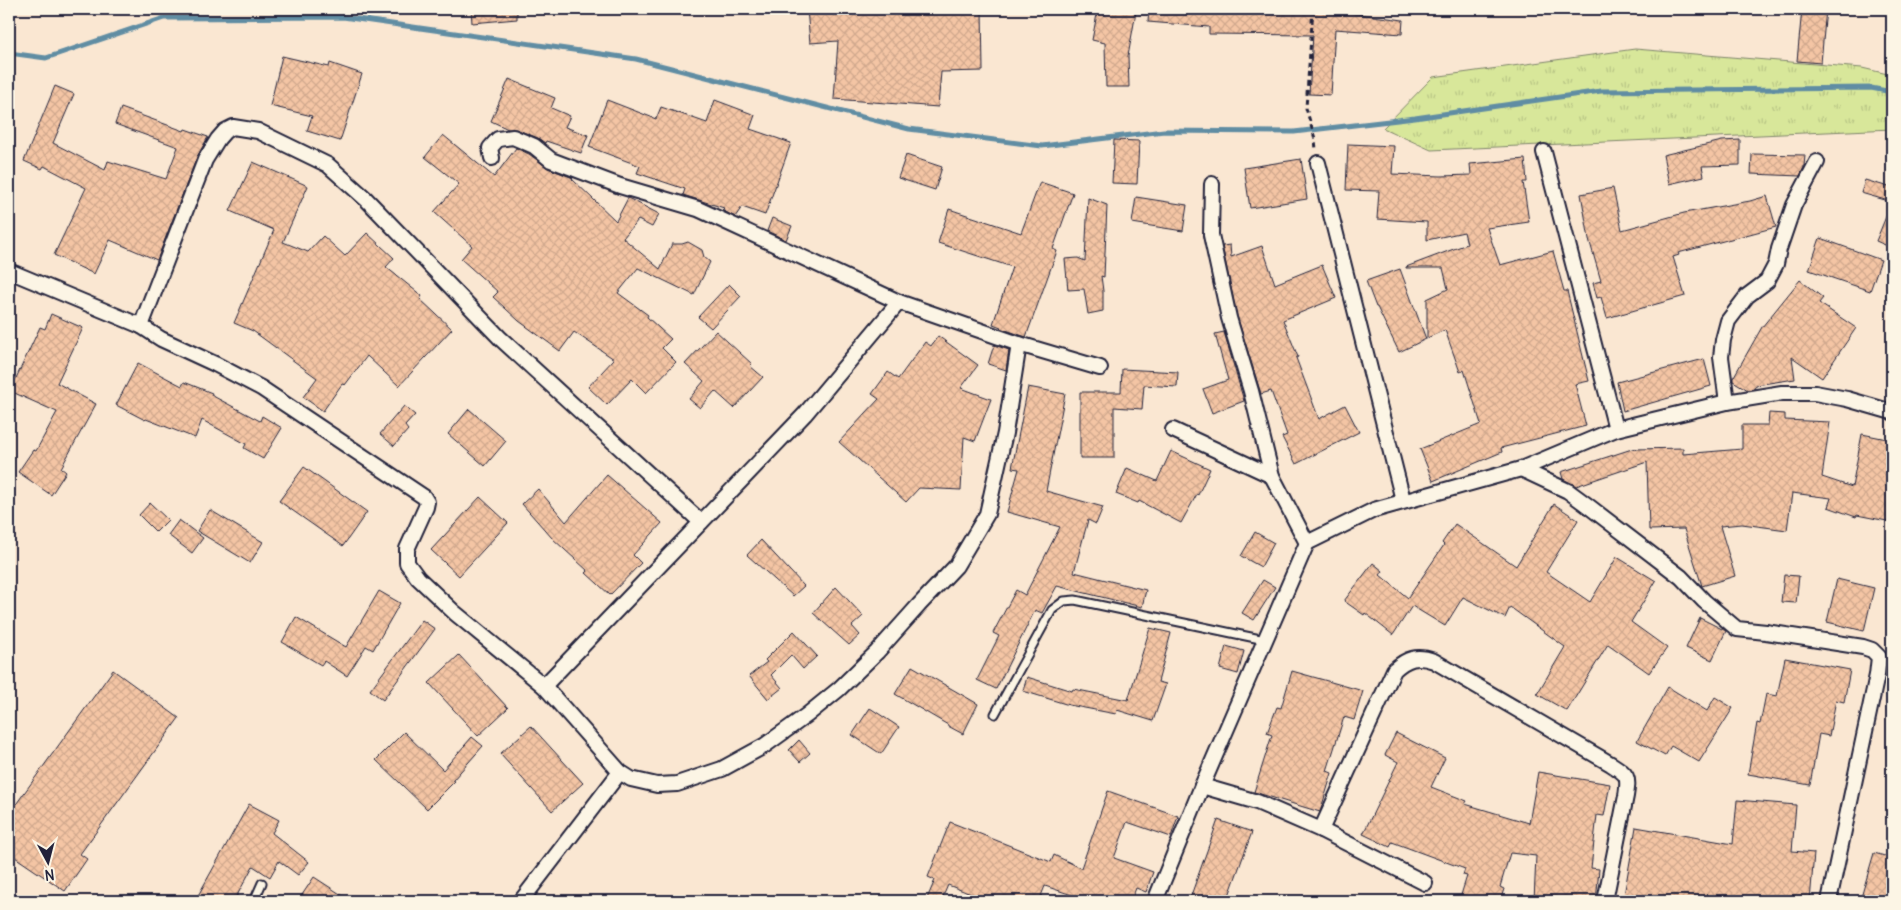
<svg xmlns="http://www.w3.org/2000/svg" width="1901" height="910" font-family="Delius,sans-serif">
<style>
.grass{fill:url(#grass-tufts);stroke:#7d846a}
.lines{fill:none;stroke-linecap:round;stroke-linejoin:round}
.stream{stroke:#608da3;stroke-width:5}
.building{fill:url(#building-cross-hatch);stroke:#22223b}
.lane-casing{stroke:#22223b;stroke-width:11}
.street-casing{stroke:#22223b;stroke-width:18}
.path{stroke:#22223b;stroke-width:3;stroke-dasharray:5 4;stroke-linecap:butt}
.lane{stroke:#fcf5e5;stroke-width:7}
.street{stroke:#fcf5e5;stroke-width:14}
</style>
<defs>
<pattern id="grass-tufts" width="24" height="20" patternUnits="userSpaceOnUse" patternTransform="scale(1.25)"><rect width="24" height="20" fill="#d8e79a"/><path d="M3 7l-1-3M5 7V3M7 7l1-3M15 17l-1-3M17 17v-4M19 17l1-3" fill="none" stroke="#b9c686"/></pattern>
<pattern id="building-cross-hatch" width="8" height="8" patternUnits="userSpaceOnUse" patternTransform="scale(1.25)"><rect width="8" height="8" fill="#f4c5a4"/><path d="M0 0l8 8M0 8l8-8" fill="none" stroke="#d1a98e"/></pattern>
</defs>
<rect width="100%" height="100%" fill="#fae7d2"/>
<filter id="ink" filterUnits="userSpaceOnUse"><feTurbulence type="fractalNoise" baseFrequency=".02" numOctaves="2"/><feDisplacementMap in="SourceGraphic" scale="10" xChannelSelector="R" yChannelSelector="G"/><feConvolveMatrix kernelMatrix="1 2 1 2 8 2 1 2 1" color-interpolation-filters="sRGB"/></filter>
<g filter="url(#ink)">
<!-- grass -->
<polygon class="grass" points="1635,49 1862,68 1892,75 1892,129 1431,150 1383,128 1433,77"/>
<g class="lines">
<!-- stream -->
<polyline class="stream" points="9,53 46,58 164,18 343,17 636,59 909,129 1042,146 1164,131 1294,132 1415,118 1601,91 1871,88 1892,92"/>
</g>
<!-- building -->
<g class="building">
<polygon points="471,9 517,9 517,19 472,23"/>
<polygon points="807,9 982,9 983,71 941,72 938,107 834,99 838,41 810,43"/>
<polygon points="1098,9 1119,9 1136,12 1128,56 1129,87 1106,87 1105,43 1092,40"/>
<polygon points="1149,9 1336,9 1336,11 1403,20 1402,34 1335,29 1331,95 1309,94 1313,35 1209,34 1209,27 1148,22"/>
<polygon points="1802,9 1826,9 1821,63 1797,61"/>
<polygon points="282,56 329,67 330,63 362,74 340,141 307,131 312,116 270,106"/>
<polygon points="509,79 555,98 551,108 570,116 565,127 588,135 581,153 546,141 545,143 538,138 516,129 508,129 491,121"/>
<polygon points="55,86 74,94 53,143 105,170 108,161 166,179 178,147 115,124 121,108 184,131 185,129 208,137 197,157 157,260 110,240 94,274 54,255 86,188 44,166 42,169 24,161"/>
<polygon points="607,100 656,119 661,107 707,123 715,100 755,115 750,129 791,143 765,215 742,207 735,217 722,210 724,208 683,195 685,189 637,173 640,166 589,147"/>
<polygon points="443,135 494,177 516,148 529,154 548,168 573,178 572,179 616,221 628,198 659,214 652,227 638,220 623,238 660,269 672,244 682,244 688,242 702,250 704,257 710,262 694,295 638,268 618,293 648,315 647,317 671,339 662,348 676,362 646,393 632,379 607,405 588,387 614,359 574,332 560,351 519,321 493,297 498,292 461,259 472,246 434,212 459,184 425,157"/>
<polygon points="1114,140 1139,141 1137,184 1112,183"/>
<polygon points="1740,140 1740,165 1702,166 1704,176 1669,184 1663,155 1722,141"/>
<polygon points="1348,144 1394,146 1392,174 1441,176 1471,175 1470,164 1525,159 1527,182 1523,182 1529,222 1487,228 1500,265 1553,251 1564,291 1567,291 1589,381 1575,384 1586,426 1501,448 1502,452 1433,481 1420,449 1481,424 1464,370 1460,372 1445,330 1427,338 1427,299 1448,289 1443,268 1406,268 1406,267 1467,244 1464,232 1427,240 1427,222 1377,219 1379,191 1346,190"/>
<polygon points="1752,154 1805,155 1804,167 1800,176 1751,174"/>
<polygon points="906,155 942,167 935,190 898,178"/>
<polygon points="1301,159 1307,199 1250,208 1244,168"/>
<polygon points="253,162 308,186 283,242 308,252 323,236 345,256 367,233 394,258 386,267 422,296 420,299 452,329 399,386 367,356 345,385 342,384 323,411 303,397 317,378 253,331 234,323 274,230 230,211"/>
<polygon points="1865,180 1892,188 1892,248 1876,241 1892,202 1861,193"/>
<polygon points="1040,182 1073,193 1053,249 1057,251 1026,337 1000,328 1001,327 993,324 1012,267 938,243 949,209 1021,233"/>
<polygon points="1613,188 1622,230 1684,213 1750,201 1767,196 1776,227 1678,253 1679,255 1673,257 1685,296 1607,318 1601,297 1597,298 1593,283 1601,281 1589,239 1581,194"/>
<polygon points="1136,197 1187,205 1183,231 1132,223"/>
<polygon points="1088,198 1107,205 1104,277 1101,276 1103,291 1103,311 1088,314 1084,289 1068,290 1065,259 1078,258 1085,261"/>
<polygon points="772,218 792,226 786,240 767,231"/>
<polygon points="1820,238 1881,260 1870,291 1809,270"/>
<polygon points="1230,245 1231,257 1262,246 1275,284 1322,265 1336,298 1283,320 1298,357 1296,358 1319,419 1345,405 1359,432 1296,464 1282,437 1287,435 1271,391 1261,394 1237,316 1222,246"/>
<polygon points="1400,269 1426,339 1399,352 1377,307 1376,307 1366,281"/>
<polygon points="1800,280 1823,298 1819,303 1856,328 1822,378 1792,357 1795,379 1756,385 1754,389 1748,390 1733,381 1733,378 1762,327"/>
<polygon points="729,284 741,296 711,328 698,317"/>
<polygon points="51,314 83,328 57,383 96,404 61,468 66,472 51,495 18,472 33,450 36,451 57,412 10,391 40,327 45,329"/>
<polygon points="716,331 752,364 750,366 763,377 734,408 715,391 700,408 689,399 704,381 685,364"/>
<polygon points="1224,332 1244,401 1212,413 1203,389 1228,380 1215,334"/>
<polygon points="938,336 978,365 961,388 991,399 975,441 964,437 961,490 919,488 906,502 839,442 879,399 872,394 888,372 898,379 925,342 931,346"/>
<polygon points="994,345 1009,350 1006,370 988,364"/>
<polygon points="1704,359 1711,386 1623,411 1617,382"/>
<polygon points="138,363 182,386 184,382 212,393 211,395 260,421 262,416 282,428 263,459 244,448 246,444 202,420 195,438 146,419 145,420 116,405"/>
<polygon points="1122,369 1178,372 1177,387 1144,385 1142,409 1114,407 1114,458 1080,458 1080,392 1121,392"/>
<polygon points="1028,387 1065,394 1046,491 1103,507 1096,524 1088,520 1074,572 1146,590 1142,607 1057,586 1042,613 1035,610 996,689 977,680 999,636 993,633 1016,590 1025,595 1060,527 1007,512 1019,469 1012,468"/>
<polygon points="404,406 415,415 405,426 408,430 394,446 380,434"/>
<polygon points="469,409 506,441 485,466 448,434"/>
<polygon points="1769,413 1785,414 1785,420 1830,422 1822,477 1852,487 1862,434 1892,440 1892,522 1857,515 1856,517 1828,507 1831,498 1792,493 1787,530 1742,524 1720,526 1735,576 1702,586 1684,529 1649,530 1647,462 1576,486 1563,479 1561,472 1635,448 1636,449 1683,448 1683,454 1742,449 1742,425 1768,425"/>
<polygon points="1171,451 1210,469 1198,495 1197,494 1181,523 1139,501 1138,503 1116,494 1127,468 1157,481"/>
<polygon points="304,467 367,512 343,546 279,501"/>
<polygon points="607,475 662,523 633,555 641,563 610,595 586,573 588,571 552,538 522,504 538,489 566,522"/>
<polygon points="480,497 508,523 459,576 431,550"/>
<polygon points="150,503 168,520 156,532 139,515"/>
<polygon points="1554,504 1578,520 1546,572 1590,602 1617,557 1656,581 1631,622 1667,648 1649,673 1608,644 1567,711 1537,694 1565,647 1510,607 1505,618 1463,597 1445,626 1412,606 1393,635 1365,613 1364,615 1344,601 1373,563 1383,571 1380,575 1408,598 1444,545 1442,543 1455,524 1516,566"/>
<polygon points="210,510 263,542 250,563 197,531"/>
<polygon points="179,520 203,538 192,553 168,535"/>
<polygon points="1255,532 1274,543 1261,567 1241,556"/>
<polygon points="761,540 804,586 793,596 747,555"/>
<polygon points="1784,575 1799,576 1796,603 1781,602"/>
<polygon points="1837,579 1874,588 1864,631 1827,622"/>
<polygon points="1263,580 1275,587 1254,620 1242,613"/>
<polygon points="836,587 863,616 852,626 860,635 849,645 813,613"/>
<polygon points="379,591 400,603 373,650 366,646 347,676 324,661 321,665 282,642 296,617 346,647"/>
<polygon points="1700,618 1726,631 1712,660 1686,648"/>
<polygon points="422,620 435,629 383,700 370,690"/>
<polygon points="1150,628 1171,633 1158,682 1166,684 1153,721 1117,710 1116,714 1069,705 1023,691 1027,677 1072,691 1073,689 1128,700"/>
<polygon points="794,631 817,656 803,669 791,655 771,675 782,688 768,699 749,676 767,662 765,660"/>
<polygon points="1226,646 1244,651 1238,674 1220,669"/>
<polygon points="459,655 508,708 478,736 429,683"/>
<polygon points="1785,658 1850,670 1844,702 1836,700 1829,736 1819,734 1810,785 1748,774 1757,723 1760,724 1766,694 1777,696"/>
<polygon points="912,666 978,704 963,734 948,726 948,725 895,694"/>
<polygon points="113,670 179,718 80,854 87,859 65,891 9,853 9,814"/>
<polygon points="1292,671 1363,691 1354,720 1344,717 1327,771 1332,773 1320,812 1254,792 1272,735 1267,733 1277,707 1281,708"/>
<polygon points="1668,687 1707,711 1715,697 1733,708 1699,762 1671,746 1665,756 1637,741"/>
<polygon points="870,708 899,727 881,754 852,735"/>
<polygon points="531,726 583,783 552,811 500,754"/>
<polygon points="404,732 443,770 472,737 483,746 453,780 455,781 427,809 376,760"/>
<polygon points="1396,733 1445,758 1431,787 1467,801 1465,804 1529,823 1538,772 1610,784 1604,816 1597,815 1591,868 1599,869 1596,901 1534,901 1536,856 1510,853 1500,887 1504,889 1500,901 1480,901 1461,895 1467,876 1463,875 1465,869 1392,842 1390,847 1363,834 1398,762 1385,755"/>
<polygon points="799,740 810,753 800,762 789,750"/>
<polygon points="1108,791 1178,816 1171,837 1127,822 1114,858 1153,872 1146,892 1136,888 1131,901 1090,901 1045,886 1039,901 989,901 948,885 941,901 926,901 935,880 928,877 950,822 1051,862 1054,855 1081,868"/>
<polygon points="1737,800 1796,805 1792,851 1814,853 1810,901 1623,901 1636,827 1733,844"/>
<polygon points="249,804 279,820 272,833 309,862 298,875 279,861 270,877 253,866 234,901 195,901"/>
<polygon points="1218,820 1252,832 1227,901 1189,901"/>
<polygon points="1874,853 1892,858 1892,901 1860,901"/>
<polygon points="314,877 351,901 298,901"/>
</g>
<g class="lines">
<defs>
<g id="lane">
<polyline points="995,714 1052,610 1064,601 1075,600 1265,640"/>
<polyline points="254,901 262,883"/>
</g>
<g id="street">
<polyline points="1544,152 1616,429"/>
<polyline points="492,158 490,148 498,139 513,137 534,146 551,160 620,186 698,209 899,302 1019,344 1100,368"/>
<polyline points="1318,163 1403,500"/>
<polyline points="1212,184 1211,235 1229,318 1251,391 1272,476 1307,543"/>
<polyline points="9,271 141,326 161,339 215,364 261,388 424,497 427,502 426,507 407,549 407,563 418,578 455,613 544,686 620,772 631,779 657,785 677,784 722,769 764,746 807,715 839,689 877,652 919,605 956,566 987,514 1005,433 1019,344"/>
<polyline points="141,326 205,160 218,139 225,131 233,127 258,131 328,165 366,199 501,339 701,522"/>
<polyline points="1727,402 1721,357 1723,340 1728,321 1747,296 1767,281 1776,264 1779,249 1794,205 1817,162"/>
<polyline points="1173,430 1272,476"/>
<polyline points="1521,469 1568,491 1587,505 1681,577 1704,601 1737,629 1766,632 1863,647 1872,650 1879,657 1877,675 1829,901"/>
<polyline points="544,686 805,414 899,302"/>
<polyline points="1202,786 1257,802 1321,830 1425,883"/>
<path d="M1321,830L1394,670C1407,658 1417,655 1434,661L1611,764C1628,775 1629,776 1626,796L1605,901"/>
<polyline points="521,901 620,772"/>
<polyline points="1155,901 1202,786 1307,543 1374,510 1521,469 1616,429 1727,402 1782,393 1815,393 1847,399 1892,412"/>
</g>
</defs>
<!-- lane casing -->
<use href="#lane" class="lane-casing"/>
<!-- street casing -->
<use href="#street" class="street-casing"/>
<!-- path -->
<polyline class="path" points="1313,9 1306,108 1315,139 1316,150"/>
<!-- lane -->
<use href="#lane" class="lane"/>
<!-- street -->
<use href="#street" class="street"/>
</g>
</g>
<!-- margin -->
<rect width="1901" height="910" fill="none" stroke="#fcf5e5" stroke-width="30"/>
<rect x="15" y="15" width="1871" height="880" fill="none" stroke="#22223b" stroke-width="2" filter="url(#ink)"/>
<!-- north arrow -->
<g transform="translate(48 862) rotate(173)" stroke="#fcf5e5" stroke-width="4" paint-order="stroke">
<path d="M0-4L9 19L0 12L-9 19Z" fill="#22223b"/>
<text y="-8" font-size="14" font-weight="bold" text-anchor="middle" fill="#22223b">N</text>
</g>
</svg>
